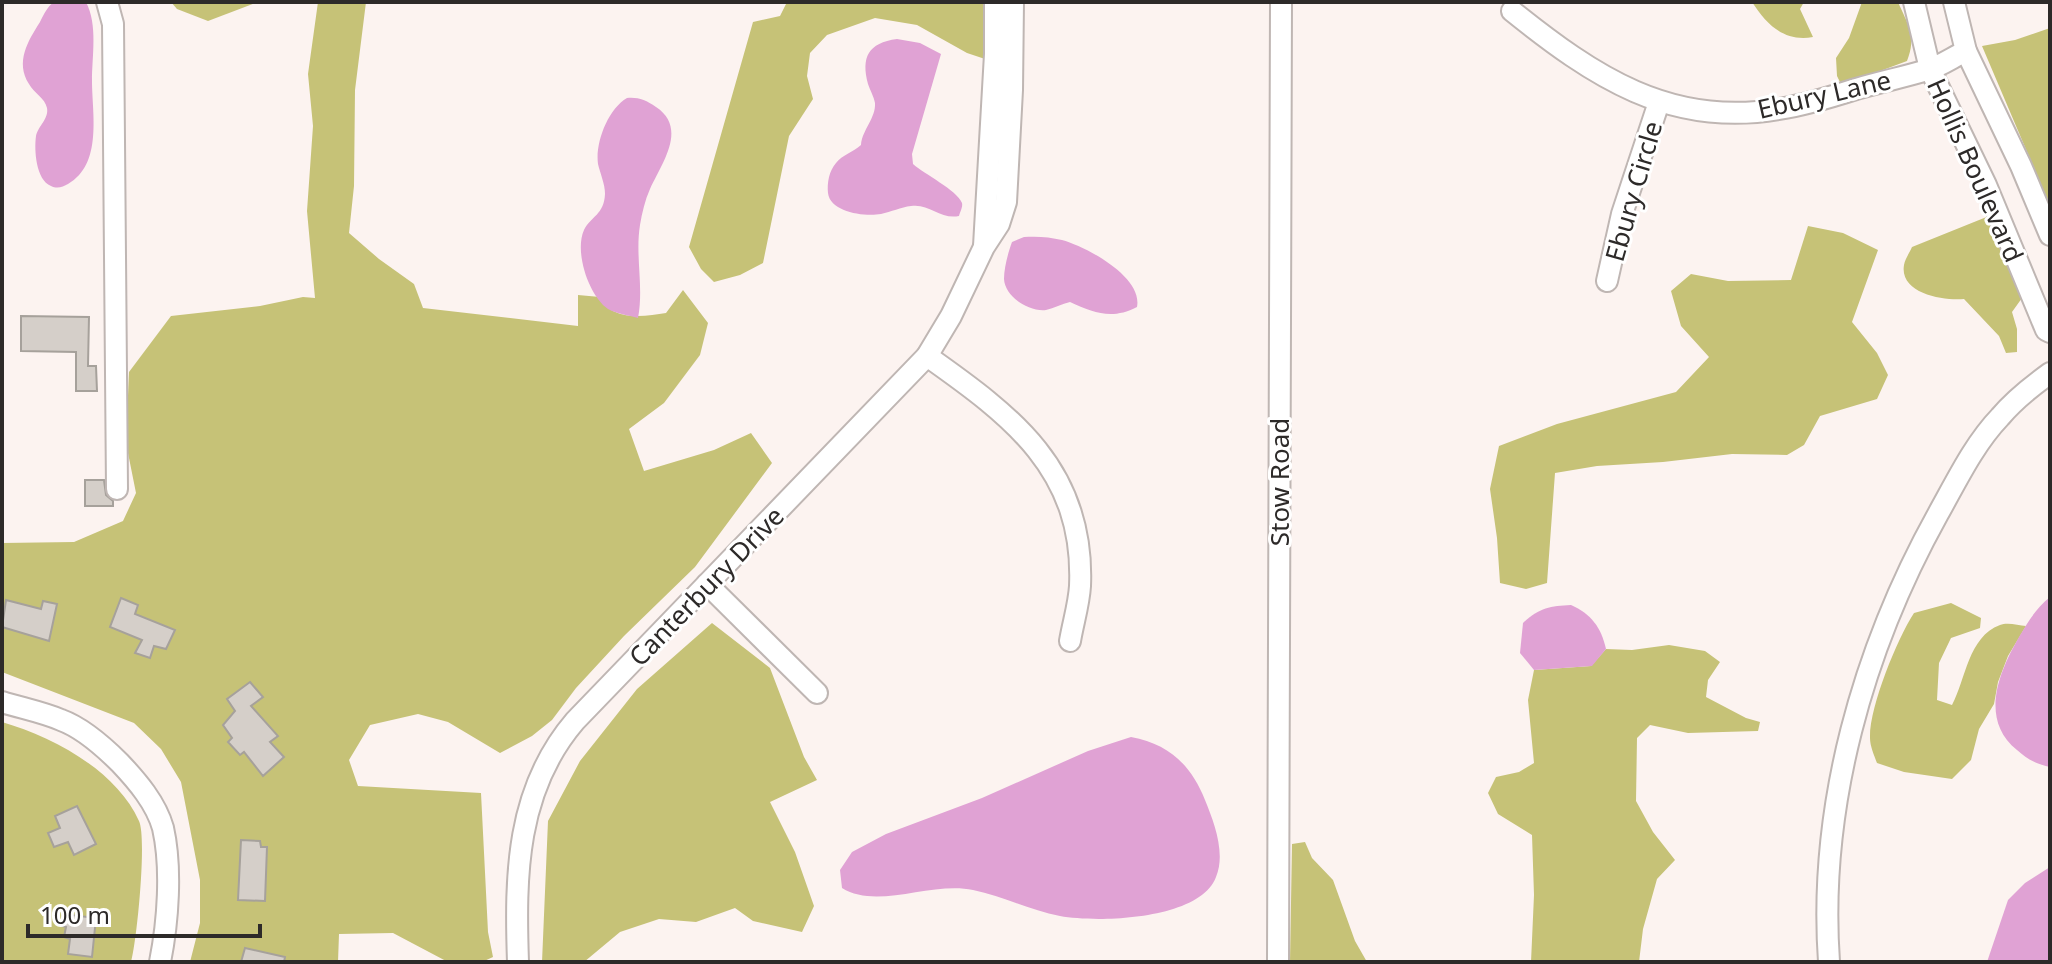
<svg xmlns="http://www.w3.org/2000/svg" width="2052" height="964" font-family="'Noto Sans',sans-serif">
<style>
.forest{fill:#c6c277}
.water{fill:#e0a2d4}
.building{fill:#d5cfc9;stroke:#a6a19b;stroke-width:2}
.lines{fill:none;stroke-linecap:round;stroke-linejoin:round}
.minor-casing{stroke:#bfb6b3;stroke-width:24}
.minor{stroke:#fff;stroke-width:20}
.labels{text-anchor:middle;dominant-baseline:central;stroke-width:6;stroke-linejoin:round;paint-order:stroke}
.street-label{font-size:26px;fill:#2d2a29;stroke:#fff}
</style>
<rect width="100%" height="100%" fill="#fcf3f0"/>
<!-- forest -->
<g class="forest">
<polygon points="171,2 258,2 208,21 177,9"/>
<path d="M318,2H366L355,90L354,186L349,233L379,259L414,284L423,308L578,326V295L600,297C611,321 643,317 666,313L683,290L708,323L700,355L664,403L629,429L644,471L714,450L751,433L772,463L695,567L624,636L576,688L552,720L532,736L500,753L448,722L418,714L370,725L349,760L358,786L481,793L488,932L493,957L482,962H453L446,961L393,933L339,934L338,962H190L200,923V880L181,782L161,749L134,723L2,672V543L74,542L123,521L136,493L126,443L129,372L171,316L260,306L303,297L315,298L307,211L313,126L308,74Z"/>
<polygon points="787,2 988,2 985,59 967,53 917,25 875,18 827,35 810,53 807,76 813,99 789,136 763,263 740,275 714,282 701,269 689,247 753,22 780,16"/>
<path d="M1752,2H1804L1800,9L1813,37C1784,42 1767,25 1752,2Z"/>
<path d="M1862,2H1898C1908,25 1917,36 1907,61L1856,80L1840,82L1837,76L1836,58L1849,38Z"/>
<polygon points="2050,28 2050,206 1982,46 2015,40"/>
<path d="M1989,216L2022,298L2012,312L2017,329V352L2006,353L1999,336L1964,299C1945,301 1899,294 1904,265C1905,259 1910,252 1912,247Z"/>
<polygon points="1808,226 1843,233 1878,250 1852,322 1877,353 1888,375 1877,399 1820,416 1804,445 1787,455 1732,454 1663,462 1597,466 1555,473 1547,583 1526,589 1500,583 1497,538 1490,489 1499,446 1557,424 1676,392 1709,357 1681,326 1671,291 1691,274 1728,281 1791,280"/>
<path d="M1951,603L1981,618L1980,628L1951,638L1939,663L1937,700L1952,705C1966,679 1968,637 2000,625C2007,622 2018,625 2026,626L2008,656L1998,682L1994,704L1979,729L1971,760L1952,779L1904,772L1877,763C1874,755 1870,746 1870,738C1869,708 1897,639 1914,613Z"/>
<polygon points="712,623 770,668 804,757 817,780 770,802 795,852 814,906 802,932 753,921 735,908 696,922 659,919 620,932 584,962 542,962 548,821 580,761 637,689"/>
<polygon points="1669,645 1705,651 1720,662 1708,680 1706,697 1746,718 1760,722 1758,731 1688,733 1650,725 1637,738 1636,801 1653,832 1675,860 1657,879 1643,929 1639,962 1531,962 1534,895 1532,835 1498,814 1488,793 1496,777 1519,772 1534,763 1528,700 1534,670 1591,666 1606,649 1632,650"/>
<path d="M2,722C53,737 116,770 139,821C147,838 137,940 131,962H2Z"/>
<polygon points="1305,842 1312,858 1333,880 1355,941 1367,962 1290,962 1292,844"/>
</g>
<!-- water -->
<g class="water">
<path d="M54,2H86C98,25 92,56 92,81C92,113 103,164 68,184C63,187 57,189 51,186C36,180 34,150 36,136C38,126 49,119 47,108C45,98 34,93 29,84C15,62 28,41 40,22C44,14 47,7 54,2Z"/>
<path d="M897,39L920,43L941,54L912,154L913,164C924,174 957,190 962,203C963,207 960,212 959,216C941,220 929,203 911,206C901,207 891,212 881,214C864,217 830,212 828,193C827,183 829,171 836,163C842,155 853,152 861,145C862,130 876,118 875,103C874,97 870,90 868,84C861,57 868,43 897,39Z"/>
<path d="M627,98C638,97 646,100 656,107C688,128 662,163 650,189C645,200 642,213 640,225C635,256 644,287 638,318C628,315 617,314 608,309C589,296 574,252 584,230C591,216 604,215 605,194C605,184 600,173 598,164C595,143 608,109 627,98Z"/>
<path d="M1024,237C1037,236 1050,237 1062,240C1087,247 1143,277 1137,307C1112,320 1094,313 1070,302C1062,304 1054,308 1046,310C1029,312 1005,297 1004,279C1004,268 1008,253 1012,242Z"/>
<path d="M2050,597V767C2036,764 2027,759 2017,750C1979,719 1999,672 2019,637C2028,622 2036,608 2050,597Z"/>
<path d="M1571,605C1591,614 1601,627 1606,649L1592,666L1534,670L1520,653L1523,623C1539,608 1550,606 1571,605Z"/>
<path d="M1131,737C1169,744 1191,765 1205,800C1214,822 1226,853 1216,877C1200,920 1098,923 1060,916C1030,910 1002,896 973,890C932,881 877,910 842,888L840,870L852,852L886,834L982,798L1088,751Z"/>
<polygon points="2050,867 2050,962 1987,962 2008,900 2025,883"/>
</g>
<!-- building -->
<g class="building">
<polygon points="21,316 89,317 88,366 96,366 97,391 76,391 76,352 21,351"/>
<polygon points="85,480 104,480 106,495 113,501 113,506 85,506"/>
<polygon points="121,598 138,605 135,614 175,630 166,649 154,646 150,658 135,653 142,640 110,627"/>
<polygon points="6,600 41,609 43,601 57,604 49,641 2,627"/>
<polygon points="250,682 263,697 251,706 278,736 270,742 284,757 263,776 244,752 240,755 228,742 232,738 223,725 235,711 227,699"/>
<polygon points="77,806 96,844 74,855 68,842 54,847 48,833 60,828 55,816"/>
<polygon points="241,840 260,841 261,847 267,847 265,901 238,900"/>
<polygon points="63,914 96,918 92,957 68,954 70,939 64,937 66,927 62,926"/>
<polygon points="245,948 285,957 284,962 241,962"/>
</g>
<g class="lines">
<defs>
<g id="minor">
<polyline points="107,2 113,24 117,489"/>
<polyline points="1914,2 1930,69 1986,185 2046,330 2050,332"/>
<polyline points="1954,2 1966,51 2021,166 2050,235"/>
<path d="M1512,11C1593,76 1670,128 1779,109C1805,105 1831,97 1856,89C1880,82 1904,77 1927,70C1941,66 1953,57 1966,51"/>
<polyline points="984,246 995,54 995,2"/>
<polyline points="1607,281 1622,214 1659,102"/>
<path d="M927,356C1012,416 1085,470 1080,586C1079,604 1073,623 1070,641"/>
<polyline points="707,584 817,693"/>
<path d="M2,702C21,708 42,712 61,720C83,728 103,746 120,763C137,781 156,803 163,828C172,868 168,922 160,962"/>
<path d="M518,962C515,875 516,790 575,721L927,356L951,316L984,247L999,224L1006,202L1012,90L1013,2"/>
<polyline points="1278,962 1281,2"/>
<path d="M1829,962C1818,807 1863,649 1938,514C1956,482 1974,444 2000,417C2014,400 2032,386 2050,373"/>
</g>
</defs>
<!-- minor casing -->
<use href="#minor" class="minor-casing"/>
<!-- minor -->
<use href="#minor" class="minor"/>
</g>
<g class="labels">
<!-- street labels -->
<g class="street-label">
<text transform="translate(1824 94) rotate(-13)">Ebury Lane</text>
<text transform="translate(1976 170) rotate(66)">Hollis Boulevard</text>
<text transform="translate(1633 191) rotate(-74)">Ebury Circle</text>
<text transform="translate(1279 482) rotate(-90)">Stow Road</text>
<text transform="translate(706 586) rotate(-46)">Canterbury Drive</text>
</g>
</g>
<!-- border -->
<rect width="2052" height="964" fill="none" stroke="#2d2a29" stroke-width="8"/>
<!-- scale -->
<path d="M28 924v12h232v-12" fill="none" stroke="#2d2a29" stroke-width="4"/>
<text x="40" y="924" font-size="24" fill="#2d2a29" stroke="#ffffff" stroke-width="6" paint-order="stroke">100 m</text>
</svg>
